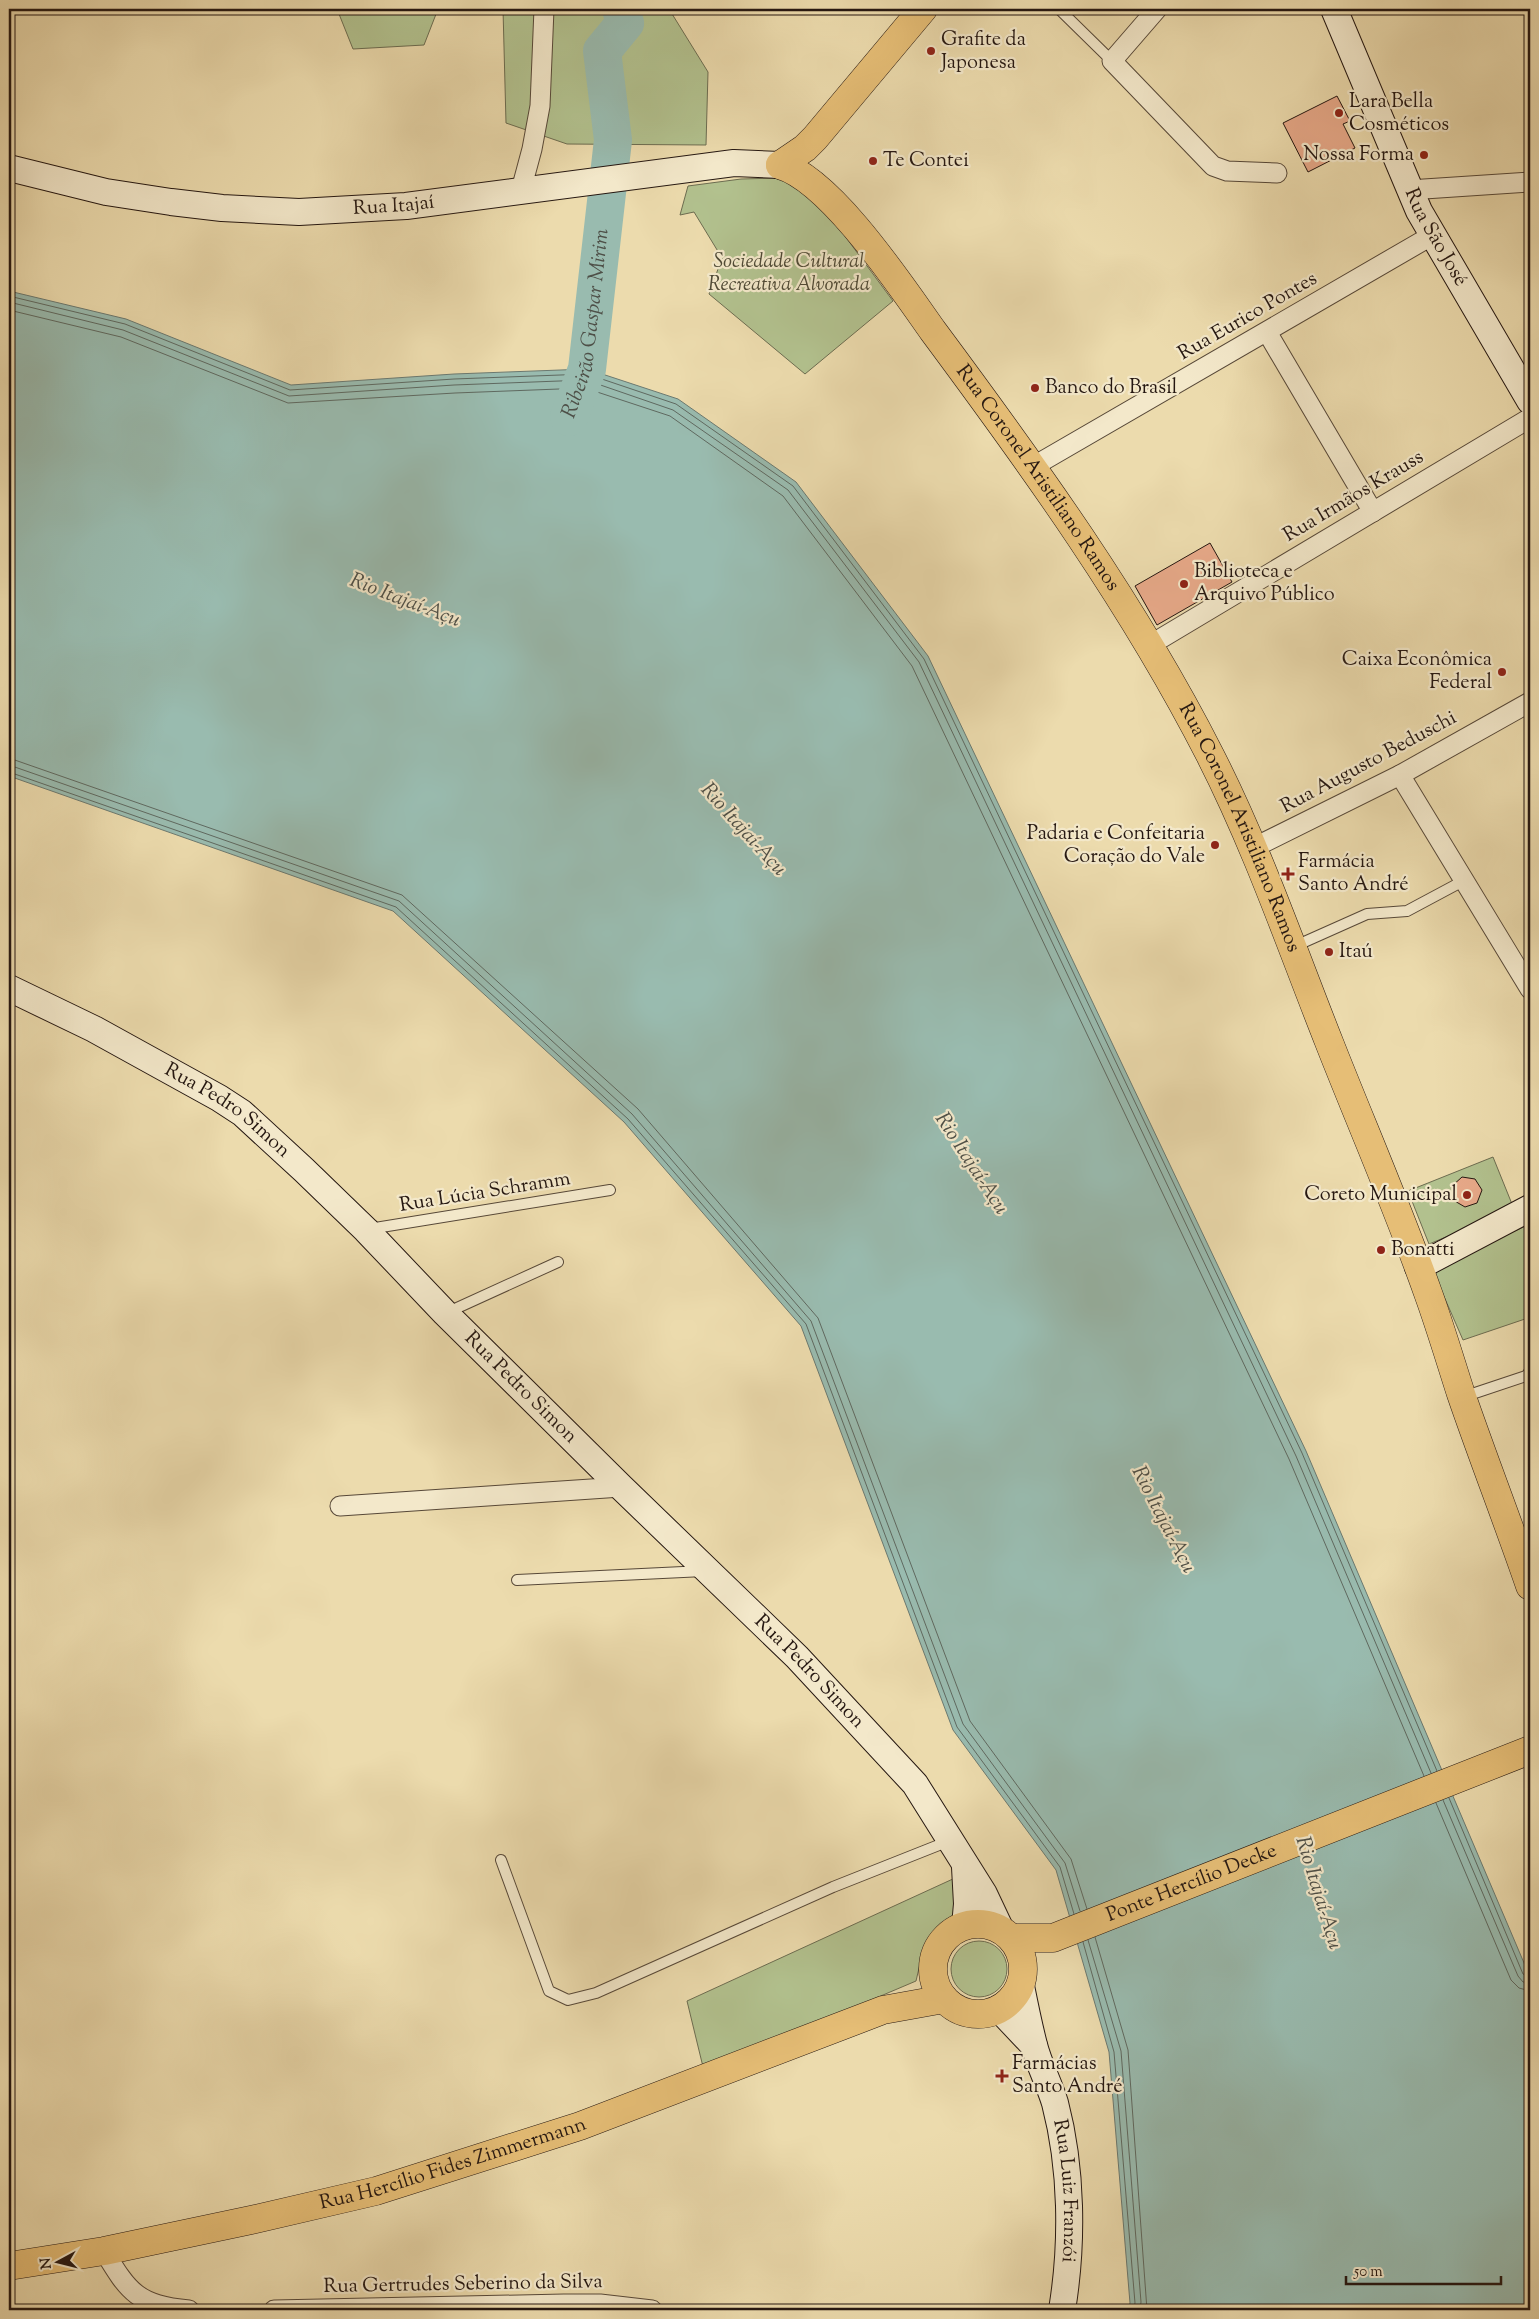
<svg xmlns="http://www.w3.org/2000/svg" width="1539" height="2319" font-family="'Sorts Mill Goudy',serif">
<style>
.green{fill:#b2c18e;stroke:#6c6c50}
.water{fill:#99bbaf;stroke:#6b7970}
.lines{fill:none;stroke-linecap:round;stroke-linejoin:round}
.shore{stroke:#5f6960;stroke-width:1}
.river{stroke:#99bbaf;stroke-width:38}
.building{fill:#e7a989;stroke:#251711}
.lane-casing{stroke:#574838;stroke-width:12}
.street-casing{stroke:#574838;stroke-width:21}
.secondary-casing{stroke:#251711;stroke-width:28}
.primary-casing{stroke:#251711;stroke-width:29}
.lane{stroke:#f3e8ca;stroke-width:10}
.street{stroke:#f3e8ca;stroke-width:19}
.secondary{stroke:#f3e8ca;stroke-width:26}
.primary{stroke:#e6be76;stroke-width:28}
.poi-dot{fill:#8f2418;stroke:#f3e8ca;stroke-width:2}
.labels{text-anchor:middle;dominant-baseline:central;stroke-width:4.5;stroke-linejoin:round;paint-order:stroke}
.poi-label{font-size:20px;fill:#251711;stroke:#f3e8ca;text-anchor:start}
.street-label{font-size:20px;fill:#251711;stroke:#f3e8ca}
.park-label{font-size:20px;font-style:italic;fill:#4f4a36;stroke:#f3e8ca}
.water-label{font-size:21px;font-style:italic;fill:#4e5048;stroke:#f3e8ca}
</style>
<rect width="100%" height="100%" fill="#ecdbad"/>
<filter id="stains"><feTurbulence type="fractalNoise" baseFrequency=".004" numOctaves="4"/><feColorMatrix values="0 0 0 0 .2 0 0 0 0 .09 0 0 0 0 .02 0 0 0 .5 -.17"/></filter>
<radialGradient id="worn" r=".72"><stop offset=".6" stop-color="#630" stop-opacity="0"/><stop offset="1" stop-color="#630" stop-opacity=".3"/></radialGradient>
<!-- green -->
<g class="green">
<polygon points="337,9 438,9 424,45 353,49"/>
<polygon points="503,9 669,9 708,72 706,145 567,144 506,123"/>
<polygon points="778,178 795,182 836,224 893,301 805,374 709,294 722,258 694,212 680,215 688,186 741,179"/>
<polygon points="1493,1157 1514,1209 1429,1244 1408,1191"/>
<polygon points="1530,1224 1530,1315 1525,1319 1463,1340 1432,1269"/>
<polygon points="955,1878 965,1915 923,1951 916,1981 704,2071 687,2001"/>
<circle cx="979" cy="1969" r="28"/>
</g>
<!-- water -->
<polygon class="water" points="9,291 126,319 291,385 454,374 587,369 678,399 796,482 928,656 1306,1451 1530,1977 1530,2310 1128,2310 1130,2303 1109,2052 1056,1870 953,1730 801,1326 624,1122 393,911 9,776"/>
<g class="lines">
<!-- shore -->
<g class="shore">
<polyline points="9,296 125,324 290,390 454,379 587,374 676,404 793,486 924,659 1302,1453 1437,1771"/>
<polyline points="9,302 123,330 289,396 454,385 586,380 673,410 788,490 919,662 1296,1456 1431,1773"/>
<polyline points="9,310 121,337 288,403 455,393 585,388 670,416 783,496 912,666 1289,1459 1424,1776"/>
<polyline points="9,758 402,895 638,1109 818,1318 970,1721 1071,1859 1087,1909"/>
<polyline points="9,765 399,901 632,1114 811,1321 963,1724 1065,1863 1080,1911"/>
<polyline points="9,772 396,907 628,1119 806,1324 957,1727 1060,1867 1074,1914"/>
<polyline points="1449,1798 1523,1974 1530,1977"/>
<polyline points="1443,1800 1518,1976 1523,1982 1530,1983"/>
<polyline points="1436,1803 1511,1980 1519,1988 1530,1991"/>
<polyline points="1095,1937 1128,2050 1147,2310"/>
<polyline points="1088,1940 1121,2051 1141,2302 1140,2310"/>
<polyline points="1083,1942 1114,2052 1135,2303 1133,2310"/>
</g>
<!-- river -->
<path class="river" id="s1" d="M569,417L587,369L613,140L602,51L625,23L621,9"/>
</g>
<!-- building -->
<g class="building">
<polygon points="1337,96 1350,121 1343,124 1355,148 1308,172 1283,123"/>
<polygon points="1210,543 1232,582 1157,625 1135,586"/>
<polygon points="1462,1177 1475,1179 1482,1190 1477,1203 1465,1207 1453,1200 1452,1186"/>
</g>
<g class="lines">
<defs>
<g id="lane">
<polyline points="1059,9 1112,61"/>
<polyline points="1293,947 1367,914 1407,911 1465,880"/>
<polyline points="369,1229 610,1190"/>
<polyline points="446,1313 558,1262"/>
<polyline points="1463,1397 1526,1376 1530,1371"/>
<polyline points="517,1580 704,1571"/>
<polyline points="501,1860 549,1991 568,2000 596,1993 833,1887 949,1841"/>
</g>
<g id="street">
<polyline points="1157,9 1112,61 1213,166 1227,171 1277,173"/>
<polyline points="521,190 532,149 540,106 544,9"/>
<polyline points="1409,190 1530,182"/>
<polyline points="1267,332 1373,512"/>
<polyline points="1034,466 1431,236"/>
<polyline points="1150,645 1530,418"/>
<polyline points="1400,775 1530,989"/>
<polyline points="1253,848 1400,775 1530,702"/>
<polyline points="340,1506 621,1487"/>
<path d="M104,2251C129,2293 138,2305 189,2310"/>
<polyline points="274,2310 564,2304 600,2304 652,2310"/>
</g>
<g id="secondary">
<path id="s2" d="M1334,9L1419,211L1530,401"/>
<path id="s3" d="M9,168L106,192L171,202L222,208L299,212L406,206L734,163L780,165"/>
<path id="s4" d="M9,988L94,1029L219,1098L242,1113L304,1170L366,1230L445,1313L621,1487L797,1657L915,1784L984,1894L1001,1930"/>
<polyline points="1418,1267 1530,1208"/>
<polyline points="965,1926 967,1904 965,1867"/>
<path id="s5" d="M1021,1986C1025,2006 1029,2026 1034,2045C1039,2065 1049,2083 1055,2103C1072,2168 1073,2243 1062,2310"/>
<polyline points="1000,2010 1034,2046"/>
</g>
<g id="primary">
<path id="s6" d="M780,165C831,180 901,286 933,331C1034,467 1133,604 1210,755C1257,847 1291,946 1329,1042C1362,1126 1398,1208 1428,1293C1440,1326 1450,1360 1461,1394C1483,1458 1508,1522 1530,1586"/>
<polyline points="780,165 805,148 815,138 923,9"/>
<circle cx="978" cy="1969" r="45"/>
<path id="s7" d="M1012,1938H1053L1530,1750"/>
<path id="s8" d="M9,2266L104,2251L251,2220L376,2191L580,2126L883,2010L944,1999"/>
</g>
</defs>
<!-- lane casing -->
<use href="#lane" class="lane-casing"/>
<!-- street casing -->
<use href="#street" class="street-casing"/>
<!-- secondary casing -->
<use href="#secondary" class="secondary-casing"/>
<!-- primary casing -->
<use href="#primary" class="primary-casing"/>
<!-- lane -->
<use href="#lane" class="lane"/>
<!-- street -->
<use href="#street" class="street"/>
<!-- secondary -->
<use href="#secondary" class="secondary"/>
<!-- primary -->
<use href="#primary" class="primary"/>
</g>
<!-- markers -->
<g class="poi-dot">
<circle cx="931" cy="51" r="5"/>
<circle cx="1339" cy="113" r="5"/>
<circle cx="1424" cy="155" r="5"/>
<circle cx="873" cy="161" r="5"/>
<circle cx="1035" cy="388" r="5"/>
<circle cx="1184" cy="584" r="5"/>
<circle cx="1502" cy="672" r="5"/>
<circle cx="1215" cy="845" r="5"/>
<path d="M1285.5 866.5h5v5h5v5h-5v5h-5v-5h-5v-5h5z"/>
<circle cx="1329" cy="952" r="5"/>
<circle cx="1467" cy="1195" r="5"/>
<circle cx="1381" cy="1250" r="5"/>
<path d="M999.5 2068.5h5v5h5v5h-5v5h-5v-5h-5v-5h5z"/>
</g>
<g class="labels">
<!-- poi labels -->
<g class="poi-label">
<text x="941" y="40">Grafite da<tspan x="941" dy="23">Japonesa</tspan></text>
<text x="1349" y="102">Lara Bella<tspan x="1349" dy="23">Cosméticos</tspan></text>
<text x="1414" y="155" text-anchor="end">Nossa Forma</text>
<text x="883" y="161">Te Contei</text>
<text x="1045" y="388">Banco do Brasil</text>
<text x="1194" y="572">Biblioteca e<tspan x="1194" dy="23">Arquivo Público</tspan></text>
<text x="1492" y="660" text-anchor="end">Caixa Econômica<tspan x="1492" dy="23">Federal</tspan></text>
<text x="1205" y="834" text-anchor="end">Padaria e Confeitaria<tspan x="1205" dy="23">Coração do Vale</tspan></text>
<text x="1298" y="862">Farmácia<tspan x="1298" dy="23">Santo André</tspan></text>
<text x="1339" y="952">Itaú</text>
<text x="1457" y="1195" text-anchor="end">Coreto Municipal</text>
<text x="1391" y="1250">Bonatti</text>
<text x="1012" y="2064">Farmácias<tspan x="1012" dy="23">Santo André</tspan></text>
</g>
<!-- street labels -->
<g class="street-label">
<text stroke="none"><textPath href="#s3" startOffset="389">Rua Itajaí</textPath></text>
<text stroke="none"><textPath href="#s2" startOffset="250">Rua São José</textPath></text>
<text transform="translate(1248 317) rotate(-30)">Rua Eurico Pontes</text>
<text stroke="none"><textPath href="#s6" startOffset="409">Rua Coronel Aristiliano Ramos</textPath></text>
<text transform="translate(1354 497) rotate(-31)">Rua Irmãos Krauss</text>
<text transform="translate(1369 763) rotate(-28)">Rua Augusto Beduschi</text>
<text stroke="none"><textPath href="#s6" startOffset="814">Rua Coronel Aristiliano Ramos</textPath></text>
<text stroke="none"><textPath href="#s4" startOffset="251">Rua Pedro Simon</textPath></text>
<text transform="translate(485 1193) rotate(-9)">Rua Lúcia Schramm</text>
<text stroke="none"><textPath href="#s4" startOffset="656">Rua Pedro Simon</textPath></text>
<text stroke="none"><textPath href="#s4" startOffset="1061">Rua Pedro Simon</textPath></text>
<text stroke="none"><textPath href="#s7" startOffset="190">Ponte Hercílio Decke</textPath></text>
<text stroke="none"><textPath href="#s8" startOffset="456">Rua Hercílio Fides Zimmermann</textPath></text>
<text stroke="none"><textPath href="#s5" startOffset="211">Rua Luiz Franzói</textPath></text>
<text transform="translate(463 2285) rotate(-1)">Rua Gertrudes Seberino da Silva</text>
</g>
<!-- park labels -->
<g class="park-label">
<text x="789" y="262">Sociedade Cultural<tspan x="789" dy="23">Recreativa Alvorada</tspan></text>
</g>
<!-- water labels -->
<g class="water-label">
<text stroke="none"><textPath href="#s1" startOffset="96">Ribeirão Gaspar Mirim</textPath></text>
<text transform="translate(405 601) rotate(21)">Rio Itajaí-Açu</text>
<text transform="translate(743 830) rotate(48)">Rio Itajaí-Açu</text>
<text transform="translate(971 1164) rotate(57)">Rio Itajaí-Açu</text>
<text transform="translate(1163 1520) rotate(63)">Rio Itajaí-Açu</text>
<text transform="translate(1318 1893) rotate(73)">Rio Itajaí-Açu</text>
</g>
</g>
<!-- margin -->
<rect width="1539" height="2319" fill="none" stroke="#ecdbad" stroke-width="30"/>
<rect x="10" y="10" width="1519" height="2299" fill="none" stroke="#251711" stroke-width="2.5"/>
<rect x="15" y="15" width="1509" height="2289" fill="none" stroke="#251711"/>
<!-- north arrow -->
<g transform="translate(58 2262) rotate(263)" stroke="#f3e8ca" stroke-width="4" paint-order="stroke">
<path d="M0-4L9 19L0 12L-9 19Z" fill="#251711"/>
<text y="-8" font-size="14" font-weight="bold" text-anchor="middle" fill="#251711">N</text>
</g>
<!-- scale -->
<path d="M1346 2276v8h155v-8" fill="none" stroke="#251711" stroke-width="2.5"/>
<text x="1354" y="2276" font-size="15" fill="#251711" stroke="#f3e8ca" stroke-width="4" paint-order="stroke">50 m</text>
<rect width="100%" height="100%" filter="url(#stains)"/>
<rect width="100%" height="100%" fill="url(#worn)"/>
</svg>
